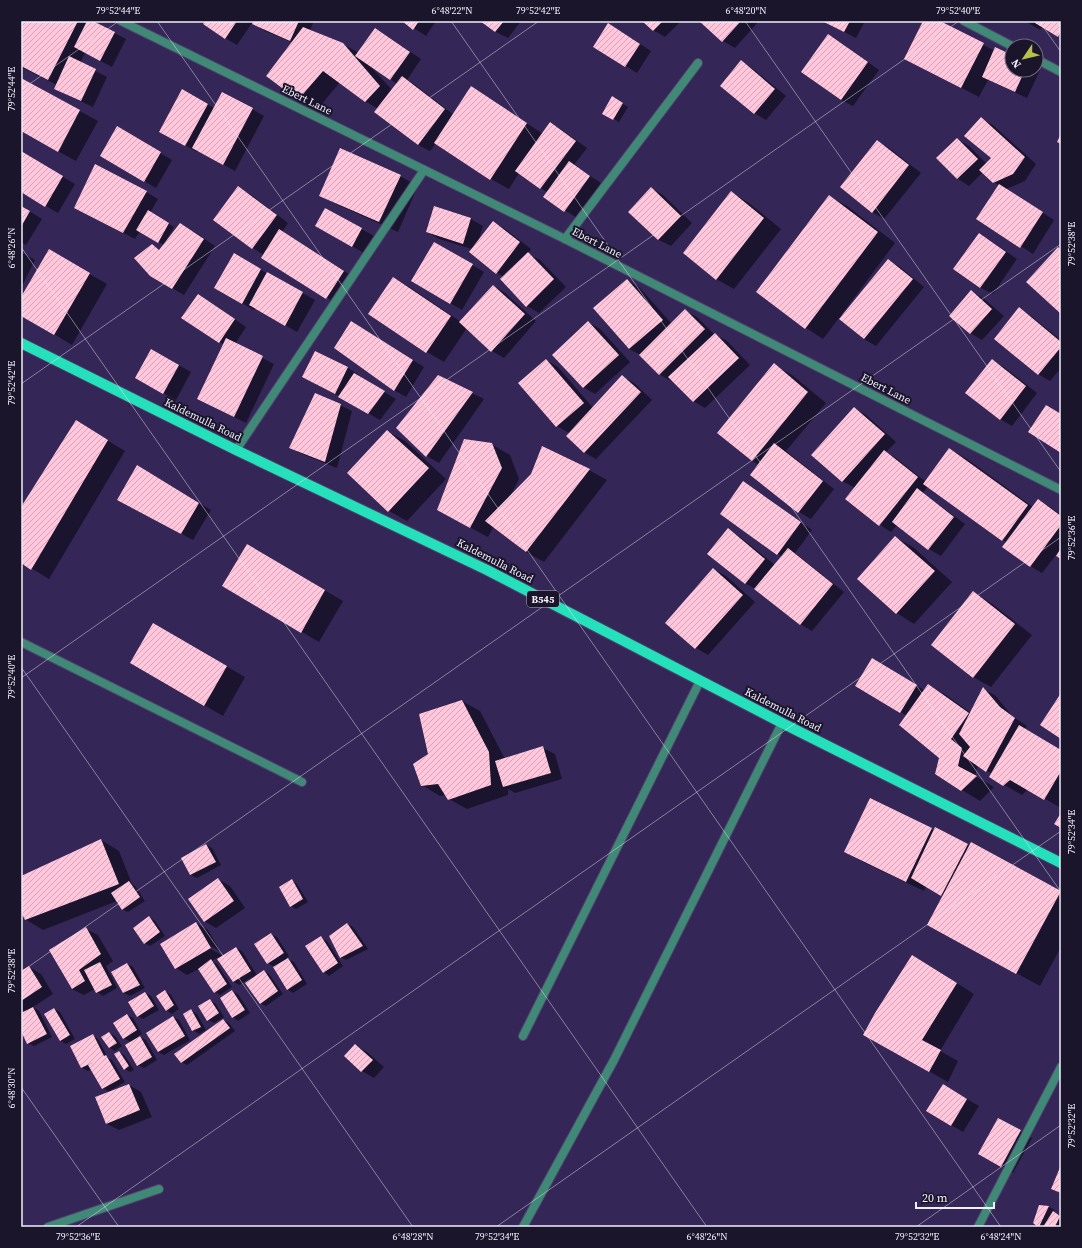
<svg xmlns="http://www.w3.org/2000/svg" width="1082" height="1248" font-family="'Source Serif 4',serif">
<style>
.shadow{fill:#0007;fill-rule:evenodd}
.building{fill:url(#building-hatch)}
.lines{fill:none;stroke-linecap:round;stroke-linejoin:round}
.service-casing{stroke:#4f426e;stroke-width:10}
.minor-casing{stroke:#4f426e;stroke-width:10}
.tertiary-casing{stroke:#4f426e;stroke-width:10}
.primary-casing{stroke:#4f426e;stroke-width:12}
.service{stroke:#408976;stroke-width:8}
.minor{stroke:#408976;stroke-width:8}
.tertiary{stroke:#408976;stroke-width:8}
.primary{stroke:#24e0bb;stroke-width:10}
.ticks{fill:none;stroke:#f2effc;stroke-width:1;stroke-opacity:0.45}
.labels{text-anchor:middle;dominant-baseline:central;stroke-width:4;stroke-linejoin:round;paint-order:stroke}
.shield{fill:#1a152a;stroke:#b1aebd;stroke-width:1}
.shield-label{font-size:10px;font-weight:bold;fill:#f2effc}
.street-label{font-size:11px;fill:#f2effc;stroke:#1a152a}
.neatline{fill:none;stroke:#f2effc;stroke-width:1.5}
.ticks-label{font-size:10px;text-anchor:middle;fill:#f2effc}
</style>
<defs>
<pattern id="building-hatch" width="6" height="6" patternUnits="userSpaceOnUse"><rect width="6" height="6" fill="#fec7dc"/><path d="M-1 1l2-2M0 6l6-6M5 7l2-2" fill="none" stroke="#d1a7b8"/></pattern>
</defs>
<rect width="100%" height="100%" fill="#342657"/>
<!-- shadow -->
<g class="shadow">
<polygon points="21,21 82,21 87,24 88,21 91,21 126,39 112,67 85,53 80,63 107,77 93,107 67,95 55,88 57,85 21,67"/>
<path d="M206,21H314L310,30L343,44L359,53L376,29L387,36L421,59L407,80L414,84L454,115L489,98L543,134L550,123L562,130L587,148L574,165L601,183L577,218L545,197L548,193L519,173L509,189L491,179L436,143L430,151L418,145L378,109L365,101L340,82L317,110L299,100L268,76L293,43L265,31L252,23L237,45L225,38ZM374,68L397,84L392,90L373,69Z"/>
<polygon points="403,21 436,21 426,36"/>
<polygon points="482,21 521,21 508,38 496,32"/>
<polygon points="644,21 681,21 665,37 653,30"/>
<polygon points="700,21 759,21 735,48 723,41"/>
<polygon points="823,21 865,21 856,38"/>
<polygon points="924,21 938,21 995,51 1012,56 1012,70 1036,70 1036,68 1040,70 1027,98 988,80 979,97 923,68"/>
<polygon points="1025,21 1061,21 1061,37 1043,26 1040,30"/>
<polygon points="620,31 651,51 637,73 595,47"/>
<polygon points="828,35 840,42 879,70 853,106 841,100 802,72"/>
<polygon points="741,62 753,69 786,96 766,120 754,113"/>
<polygon points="21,79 98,121 76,161 21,131"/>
<polygon points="182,90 214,108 252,109 264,116 235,171 198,150 197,152 160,131"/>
<polygon points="613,98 628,107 619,122 604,113"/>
<polygon points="981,119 993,125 1036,164 1025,181 1006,189 1054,220 1033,254 978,219 999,186 994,182 983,172 969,186 958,179 938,158 957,139 969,146 987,164 992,158"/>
<polygon points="117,127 172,160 156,188 101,156"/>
<polygon points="877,141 889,148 921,173 884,219 872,212"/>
<polygon points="21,152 75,184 58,213 21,191"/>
<polygon points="400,176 418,186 398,232 338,205 320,195"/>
<polygon points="238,188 250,194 288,223 282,232 355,278 338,305 253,248 214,220"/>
<polygon points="651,188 663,195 692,223 671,246 659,240 629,212"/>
<polygon points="146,192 158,199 150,213 174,227 167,239 168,240 193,231 215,246 184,295 151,276 152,245 160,250 164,245 140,231 135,239 75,208"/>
<polygon points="732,193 749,203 781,229 734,289 716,279"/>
<polygon points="829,196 847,206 895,243 842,314 843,315 888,260 900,267 924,287 876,346 864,339 839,318 823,339 806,328 757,292"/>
<polygon points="21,206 42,219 26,245 21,242"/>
<polygon points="435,207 471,219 483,226 478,242 493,222 505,229 531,249 528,254 540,260 566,287 539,313 527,306 501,279 504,277 497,273 472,249 439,239 427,232"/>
<polygon points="325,209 374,236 364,253 316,226"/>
<polygon points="980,234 991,241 1017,259 993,294 981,288 954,269"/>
<polygon points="435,243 484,272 462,310 412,281"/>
<polygon points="50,251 107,284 72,345 21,314 21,299"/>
<polygon points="21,252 35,260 21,288"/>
<polygon points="234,255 315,300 297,332 255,308 254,310 215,288"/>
<polygon points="393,278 411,288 461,322 494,286 505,293 536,321 504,358 492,351 467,328 444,362 427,352"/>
<polygon points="627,280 639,287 672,324 686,311 697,317 714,334 727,341 750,365 705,408 693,401 673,380 671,381 659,374 641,355 629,349 594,308"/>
<polygon points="971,292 983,298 1004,316 982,340 970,333"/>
<polygon points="210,302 246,327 235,344 274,364 246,423 210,405 224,345 220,342"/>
<polygon points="1019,309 1031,316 1061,340 1061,368 1050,381 1038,374"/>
<polygon points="588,322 600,329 630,362 595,394 583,387"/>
<polygon points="363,329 424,367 406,397 394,390"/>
<polygon points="152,350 191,372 176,400 136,378"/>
<polygon points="316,352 348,368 359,375 359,377 396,399 380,420 339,396 315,384"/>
<polygon points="546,360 558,367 593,408 622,376 634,383 652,400 596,459 585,453 567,436 569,433 557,426"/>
<polygon points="992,360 1004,367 1037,393 1012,426 1000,419"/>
<polygon points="774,365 792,375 826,403 786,451 834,489 811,519 799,512 751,475 759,465 752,461"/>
<polygon points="438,376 484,399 439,463 427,456 397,428"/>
<polygon points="340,405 352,411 337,468 302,454 290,447"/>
<polygon points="854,408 866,415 896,442 886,452 896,458 926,482 950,449 967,459 1033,507 1038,500 1050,507 1061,515 1061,558 1056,555 1042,573 1030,566 1007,543 928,486 923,493 965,524 941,556 929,549 897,525 891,532 880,525 847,499 855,488 842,481"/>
<polygon points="387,431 405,441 446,479 407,521 389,511 348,473"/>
<polygon points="94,432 125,451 49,579 21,562 21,508"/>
<polygon points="491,444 510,455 519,479 511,495 532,475 543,447 589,470 607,480 544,562 526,552 494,526 488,537 456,520"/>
<polygon points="150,473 211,510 193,540 130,506"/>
<polygon points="743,482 755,489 812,530 795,553 844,592 812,631 800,624 757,590 745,583 728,530 740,537 775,565 782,557 721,514"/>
<polygon points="895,537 913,547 952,582 914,624 897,613 858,579"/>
<polygon points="247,545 343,601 319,642 224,586"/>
<polygon points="714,569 726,576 755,602 708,655 696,648 667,623"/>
<polygon points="974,593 991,603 1032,635 991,687 973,677"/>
<polygon points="153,624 245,677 223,716 131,663"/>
<polygon points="884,666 924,690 928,685 946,695 971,713 983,689 995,695 1012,716 1027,726 1024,730 1061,751 1061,808 1028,789 1022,795 990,777 992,774 978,765 975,776 994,787 980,801 962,790 936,773 940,757 907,716 857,686"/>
<polygon points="462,701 480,711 505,759 543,748 555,754 562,779 515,793 508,789 508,795 467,809 449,799 446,795 440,796 422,785"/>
<polygon points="931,829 935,831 936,829 970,846 972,844 1061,893 1061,947 1040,986 951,938 943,896 926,886 924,891 863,862 845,852"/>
<polygon points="101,840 119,851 132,884 135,886 145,901 128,912 122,909 117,901 43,930 25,919 21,910 21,877"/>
<polygon points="206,845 212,848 221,865 197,878 191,875 182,858"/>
<polygon points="218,879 230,886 245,908 216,928 204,921"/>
<polygon points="292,880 297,884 308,902 296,909 291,906"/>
<polygon points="149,917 155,921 165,936 150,946 145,943"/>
<polygon points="196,923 208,930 221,952 207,944 206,946 223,956 236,948 242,951 257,975 264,971 269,974 283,994 266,1006 260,1003 252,977 239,985 234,982 218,957 212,961 217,964 232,987 220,995 215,992 199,969 187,975 176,968"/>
<polygon points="347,924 353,927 368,949 346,960 340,957"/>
<polygon points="86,929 98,935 113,961 106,966 117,988 103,996 97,992 95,989 84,995 72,989"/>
<polygon points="271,934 277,937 289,956 286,958 294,962 307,984 293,993 287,989 274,967 268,963"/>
<polygon points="321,938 327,941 343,966 329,976 324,972"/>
<polygon points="127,964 133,967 145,988 130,996 124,993 112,972"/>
<polygon points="930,966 974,994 940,1051 958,1061 948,1082 882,1045"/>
<polygon points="29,967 41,974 53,994 33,1007 39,1011 52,1037 34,1046 28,1043 21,1028 21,1014 26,1012 21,1009 21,972"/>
<polygon points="165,991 171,995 179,1009 172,1014 166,1010"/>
<polygon points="232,991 238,994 250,1013 238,1021 233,1017 221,998"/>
<polygon points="145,993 151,996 159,1010 143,1019 138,1016"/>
<polygon points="210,1000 216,1004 224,1017 214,1023 208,1020"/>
<polygon points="54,1009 60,1012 75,1039 66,1044 61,1041 45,1014"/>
<polygon points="191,1010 197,1014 206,1030 199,1034 193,1030"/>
<polygon points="127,1015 133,1018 142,1034 138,1036 146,1040 157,1060 144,1068 138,1065 131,1042 123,1038"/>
<polygon points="173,1017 179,1020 190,1040 164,1055 158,1052"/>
<polygon points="223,1020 229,1023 235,1031 187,1065 181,1062"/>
<polygon points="109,1033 115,1036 122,1046 115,1051 110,1048 102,1038"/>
<polygon points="93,1036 98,1039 108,1058 112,1060 125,1082 111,1090 111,1092 129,1085 141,1092 152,1117 119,1130 107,1124 97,1098 110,1092 103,1088 92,1069 88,1071 82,1068 71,1046"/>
<polygon points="355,1045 367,1052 384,1067 374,1078 362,1071 346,1056"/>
<polygon points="119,1052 125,1056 134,1070 130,1072 125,1069"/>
<polygon points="943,1085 979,1106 963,1132 927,1111"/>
<polygon points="998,1119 1032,1138 1013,1173 980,1154"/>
<polygon points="1039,1206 1049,1207 1055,1210 1053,1212 1061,1217 1061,1227 1039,1227 1034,1223"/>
</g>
<!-- building -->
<g class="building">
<polygon points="21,21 78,21 48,80 21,66"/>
<polygon points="87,21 93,21 115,32 100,61 74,47"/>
<polygon points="205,21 237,21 225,39 203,24"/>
<polygon points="253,21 299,21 290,41 252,24"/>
<polygon points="402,21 419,21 413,30"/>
<polygon points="480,21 504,21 495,32"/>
<polygon points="642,21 663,21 653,31"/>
<polygon points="699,21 741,21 722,42"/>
<polygon points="822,21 850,21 844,32"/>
<polygon points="923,21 940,21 984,43 961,88 904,59"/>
<polygon points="1037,21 1061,21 1061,31 1058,37 1035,23"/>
<polygon points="608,23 640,44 625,67 593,47"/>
<polygon points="303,27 343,43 380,86 365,102 323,71 298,100 266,76"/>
<polygon points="375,28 410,52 390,80 355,56"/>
<polygon points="828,34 868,62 841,100 801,72"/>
<polygon points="995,47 1012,55 1012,70 1025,70 1015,92 982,77"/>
<polygon points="69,56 96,69 81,101 54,89"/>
<polygon points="741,60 775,89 754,114 720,86"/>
<polygon points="402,76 445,109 418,145 374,112"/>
<polygon points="21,78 80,110 58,152 21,131"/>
<polygon points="471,86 527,123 490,180 434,143"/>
<polygon points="182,89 208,104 185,146 159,132"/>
<polygon points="222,92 253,108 223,165 192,148"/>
<polygon points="612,96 623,103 613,120 602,114"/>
<polygon points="981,117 1025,157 1013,174 993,183 979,170 991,158 964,136"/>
<polygon points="550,122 576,141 540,189 515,171"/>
<polygon points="117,126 161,152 144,182 100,156"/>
<polygon points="1061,134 1061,144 1057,142"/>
<polygon points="957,138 978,159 957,179 936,158"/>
<polygon points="877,140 909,165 872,213 840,187"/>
<polygon points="340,148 401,175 379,222 319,196"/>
<polygon points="21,151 63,176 45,207 21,192"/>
<polygon points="569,161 590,176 564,212 543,197"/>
<polygon points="95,164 147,191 123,233 74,208"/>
<polygon points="999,184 1043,212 1020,248 976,219"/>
<polygon points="238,186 277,215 252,249 213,220"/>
<polygon points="651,187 681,216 658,240 628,212"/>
<polygon points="731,191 764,218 716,280 683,253"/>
<polygon points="829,195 878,232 805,329 756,292"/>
<polygon points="21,206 30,211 21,227"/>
<polygon points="434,206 471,218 463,244 426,232"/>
<polygon points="325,208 362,228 352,247 315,226"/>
<polygon points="148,210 169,223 158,243 136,230"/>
<polygon points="493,221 520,242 496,274 469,252"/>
<polygon points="180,223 204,239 172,289 150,276 134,258 152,244 159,250"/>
<polygon points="279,229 344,271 326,299 261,258"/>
<polygon points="979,233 1006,252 980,288 953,269"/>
<polygon points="434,242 473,264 450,304 411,281"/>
<polygon points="1058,247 1061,250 1061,314 1026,282"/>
<polygon points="49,249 90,273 54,335 21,316 21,297"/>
<polygon points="528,252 554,279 526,307 500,279"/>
<polygon points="234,253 261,269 242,304 214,288"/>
<polygon points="888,259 913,279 864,339 839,319"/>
<polygon points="267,272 303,292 285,326 249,305"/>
<polygon points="393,277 451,316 426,353 368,314"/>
<polygon points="627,279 663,320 629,349 593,308"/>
<polygon points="493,285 525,314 491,352 459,322"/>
<polygon points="971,290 992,309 970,334 949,316"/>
<polygon points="198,294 235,319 219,343 181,318"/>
<polygon points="1019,307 1061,342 1061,347 1038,375 994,339"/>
<polygon points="685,309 705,329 659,375 639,355"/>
<polygon points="351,321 413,360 394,391 334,348"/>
<polygon points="588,321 619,355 583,388 552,355"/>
<polygon points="715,333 739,358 693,402 668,377"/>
<polygon points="226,338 263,356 234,417 197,399"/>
<polygon points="151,349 179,365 163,394 135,378"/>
<polygon points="315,351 348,367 335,394 302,377"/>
<polygon points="546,359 584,403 556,427 518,383"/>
<polygon points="992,359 1026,386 1000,420 965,393"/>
<polygon points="774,363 808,392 752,461 717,433"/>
<polygon points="354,373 385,391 368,414 338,397"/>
<polygon points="438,375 473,392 426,457 396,428"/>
<polygon points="622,375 641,392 584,453 566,436"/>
<polygon points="315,393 341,404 325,462 289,448"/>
<polygon points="1046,405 1061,414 1061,453 1028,432"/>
<polygon points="854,407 885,434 842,482 811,455"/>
<polygon points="76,420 108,440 31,570 21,563 21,507"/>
<polygon points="387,430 429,468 388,512 347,473"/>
<polygon points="464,439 492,443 502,468 470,528 437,510"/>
<polygon points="774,443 823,481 798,513 750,475"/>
<polygon points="542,446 590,469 526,552 485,521 531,474"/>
<polygon points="949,448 1028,505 1002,541 923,484"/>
<polygon points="884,450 918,477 879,526 845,499"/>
<polygon points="137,465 199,503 181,534 117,500"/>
<polygon points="743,481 801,522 777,555 720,514"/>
<polygon points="917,488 954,517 928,550 892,522"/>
<polygon points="1038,499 1061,516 1061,525 1030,567 1002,547"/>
<polygon points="728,528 765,559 745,584 707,554"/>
<polygon points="895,536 935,571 896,614 857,579"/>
<polygon points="247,544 325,590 301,633 222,586"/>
<polygon points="788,548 833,584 800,625 754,589"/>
<polygon points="1061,548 1061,559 1056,556"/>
<polygon points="713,568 743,595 695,649 665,623"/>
<polygon points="973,591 1015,624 973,678 931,645"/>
<polygon points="153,623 227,666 204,706 130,663"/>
<polygon points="872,658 917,685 900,713 855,686"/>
<polygon points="928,684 969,713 951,739 962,748 958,766 977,776 961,791 935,774 939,758 899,725"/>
<polygon points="983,687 1000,707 1015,718 986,772 963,756 970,747 959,734"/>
<polygon points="1061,693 1061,739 1040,725"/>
<polygon points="462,700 489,752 491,785 448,800 438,784 421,786 413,764 428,754 419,714"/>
<polygon points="1019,725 1061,750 1061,771 1044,800 1010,780 1003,786 989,777"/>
<polygon points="543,746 551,773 503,787 495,761"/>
<polygon points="870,798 932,828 906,882 844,852"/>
<polygon points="1061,813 1061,828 1054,824"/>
<polygon points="935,827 968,844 941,896 911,878"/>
<polygon points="101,839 119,884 25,920 21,912 21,876"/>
<polygon points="971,842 1061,891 1016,974 927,925"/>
<polygon points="206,844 216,862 190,875 181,858"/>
<polygon points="218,878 234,901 204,922 188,899"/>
<polygon points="292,879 303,899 290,907 279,887"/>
<polygon points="129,881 140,897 122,910 111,893"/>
<polygon points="149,916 160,932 144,944 133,928"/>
<polygon points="196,922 211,948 175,969 160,944"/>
<polygon points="347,923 363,946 340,958 329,936"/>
<polygon points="86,927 101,954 79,970 85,981 72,989 49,950"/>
<polygon points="271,933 284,953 267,964 254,944"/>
<polygon points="321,936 338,963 323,973 305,946"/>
<polygon points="236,947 251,971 233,982 217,959"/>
<polygon points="912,955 957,983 922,1040 941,1050 929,1072 863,1035 875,1013"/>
<polygon points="288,958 302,980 287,990 273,967"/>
<polygon points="211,959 227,984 214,993 198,969"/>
<polygon points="100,962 112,985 96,993 84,970"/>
<polygon points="127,963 140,985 123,993 111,972"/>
<polygon points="29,966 42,987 21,1001 21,971"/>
<polygon points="264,970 278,991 260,1004 245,983"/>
<polygon points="165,990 174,1005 166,1011 156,996"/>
<polygon points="232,990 245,1010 232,1018 220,998"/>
<polygon points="145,992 154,1006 137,1017 128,1002"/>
<polygon points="210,999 219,1013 207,1021 198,1006"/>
<polygon points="33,1007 47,1034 27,1044 21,1031 21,1013"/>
<polygon points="54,1008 70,1035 60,1041 44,1014"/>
<polygon points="191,1009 201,1027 192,1031 183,1014"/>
<polygon points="127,1014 137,1030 123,1039 113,1023"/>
<polygon points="173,1016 185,1036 158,1052 146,1033"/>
<polygon points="223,1019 230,1028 181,1063 174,1054"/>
<polygon points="109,1032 117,1043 109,1048 101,1037"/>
<polygon points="93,1034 104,1056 106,1055 120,1079 102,1089 88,1065 94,1062 81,1068 70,1046"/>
<polygon points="140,1036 152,1057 137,1066 125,1045"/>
<polygon points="355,1044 373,1060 361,1072 344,1056"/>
<polygon points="119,1051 129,1066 124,1070 114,1054"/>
<polygon points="129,1084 140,1110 106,1124 95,1097"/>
<polygon points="943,1084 967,1099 951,1126 926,1111"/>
<polygon points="998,1118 1021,1130 1001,1167 978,1154"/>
<polygon points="1061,1165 1061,1193 1051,1189"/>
<polygon points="1039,1205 1049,1206 1039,1227 1038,1227 1033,1223"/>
<polygon points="1053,1211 1060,1216 1055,1227 1043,1227"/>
</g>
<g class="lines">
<defs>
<g id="service">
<polyline points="21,642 302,782"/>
<polyline points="523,1036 700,681"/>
<polyline points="48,1227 159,1189"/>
<polyline points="978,1227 1061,1067"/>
</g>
<g id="minor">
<polyline points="964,21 1012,46"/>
<polyline points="1036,59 1061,72"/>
<polyline points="565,239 698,63"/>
<polyline points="236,450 424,170"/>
<polyline points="523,1227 614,1060 782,723"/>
</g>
<polyline id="tertiary" points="121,21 565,239 1061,490"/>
<polyline id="primary" points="21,343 236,450 487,570 782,723 1061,863"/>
</defs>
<!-- service casing -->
<use href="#service" class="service-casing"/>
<!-- minor casing -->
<use href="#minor" class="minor-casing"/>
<!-- tertiary casing -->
<use href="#tertiary" class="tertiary-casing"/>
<!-- primary casing -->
<use href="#primary" class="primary-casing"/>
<!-- service -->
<use href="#service" class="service"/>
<!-- minor -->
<use href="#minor" class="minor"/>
<!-- tertiary -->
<use href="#tertiary" class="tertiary"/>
<!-- primary -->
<use href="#primary" class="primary"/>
</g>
<!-- ticks -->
<path class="ticks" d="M157,21L1001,1227M451,21L1061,892M745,21L1061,472M1039,21L1061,52M21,90L119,21M21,247L707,1227M21,384L539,21M21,667L413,1227M21,678L959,21M21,972L1061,244M21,1087L119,1227M76,1227L1061,537M496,1227L1061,831M916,1227L1061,1125"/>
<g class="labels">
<!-- shield labels -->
<rect class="shield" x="527" y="591" width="32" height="16" rx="3"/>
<g class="shield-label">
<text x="543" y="599">B545</text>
</g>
<!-- street labels -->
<g class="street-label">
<text transform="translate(307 100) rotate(26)">Ebert Lane</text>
<text transform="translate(597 243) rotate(27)">Ebert Lane</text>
<text transform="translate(886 389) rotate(27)">Ebert Lane</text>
<text transform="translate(203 420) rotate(26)">Kaldemulla Road</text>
<text transform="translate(495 561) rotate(27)">Kaldemulla Road</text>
<text transform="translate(783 710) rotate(27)">Kaldemulla Road</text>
</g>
</g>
<!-- border -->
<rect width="1082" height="1248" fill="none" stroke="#1a152a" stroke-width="44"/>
<!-- north arrow -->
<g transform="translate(1024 58) rotate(235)"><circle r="19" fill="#1a152a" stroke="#706c7e"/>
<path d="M0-3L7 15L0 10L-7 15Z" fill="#b6c149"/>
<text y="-6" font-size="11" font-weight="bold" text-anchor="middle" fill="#f2effc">N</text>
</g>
<!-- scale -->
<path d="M916 1202v6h78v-6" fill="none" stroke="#f2effc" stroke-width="2"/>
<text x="922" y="1202" font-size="12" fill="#f2effc" stroke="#1a152a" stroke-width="3" paint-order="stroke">20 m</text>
<rect x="22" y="22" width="1038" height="1204" class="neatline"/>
<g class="ticks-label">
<text x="118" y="14">79°52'44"E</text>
<text x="452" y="14">6°48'22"N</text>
<text x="538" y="14">79°52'42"E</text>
<text x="746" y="14">6°48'20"N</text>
<text x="958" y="14">79°52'40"E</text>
<text transform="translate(11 89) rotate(-90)" y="4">79°52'44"E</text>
<text transform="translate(1071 244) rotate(-90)" y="4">79°52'38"E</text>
<text transform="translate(11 248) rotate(-90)" y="4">6°48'26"N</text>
<text transform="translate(11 383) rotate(-90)" y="4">79°52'42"E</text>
<text transform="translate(1071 538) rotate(-90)" y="4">79°52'36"E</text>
<text transform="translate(11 677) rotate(-90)" y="4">79°52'40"E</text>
<text transform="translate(1071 832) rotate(-90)" y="4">79°52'34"E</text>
<text transform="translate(11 971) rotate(-90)" y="4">79°52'38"E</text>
<text transform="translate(11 1088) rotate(-90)" y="4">6°48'30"N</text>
<text transform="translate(1071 1126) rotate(-90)" y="4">79°52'32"E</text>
<text x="78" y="1240">79°52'36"E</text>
<text x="413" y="1240">6°48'28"N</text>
<text x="497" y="1240">79°52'34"E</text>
<text x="707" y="1240">6°48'26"N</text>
<text x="917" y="1240">79°52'32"E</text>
<text x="1001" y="1240">6°48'24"N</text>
</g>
</svg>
